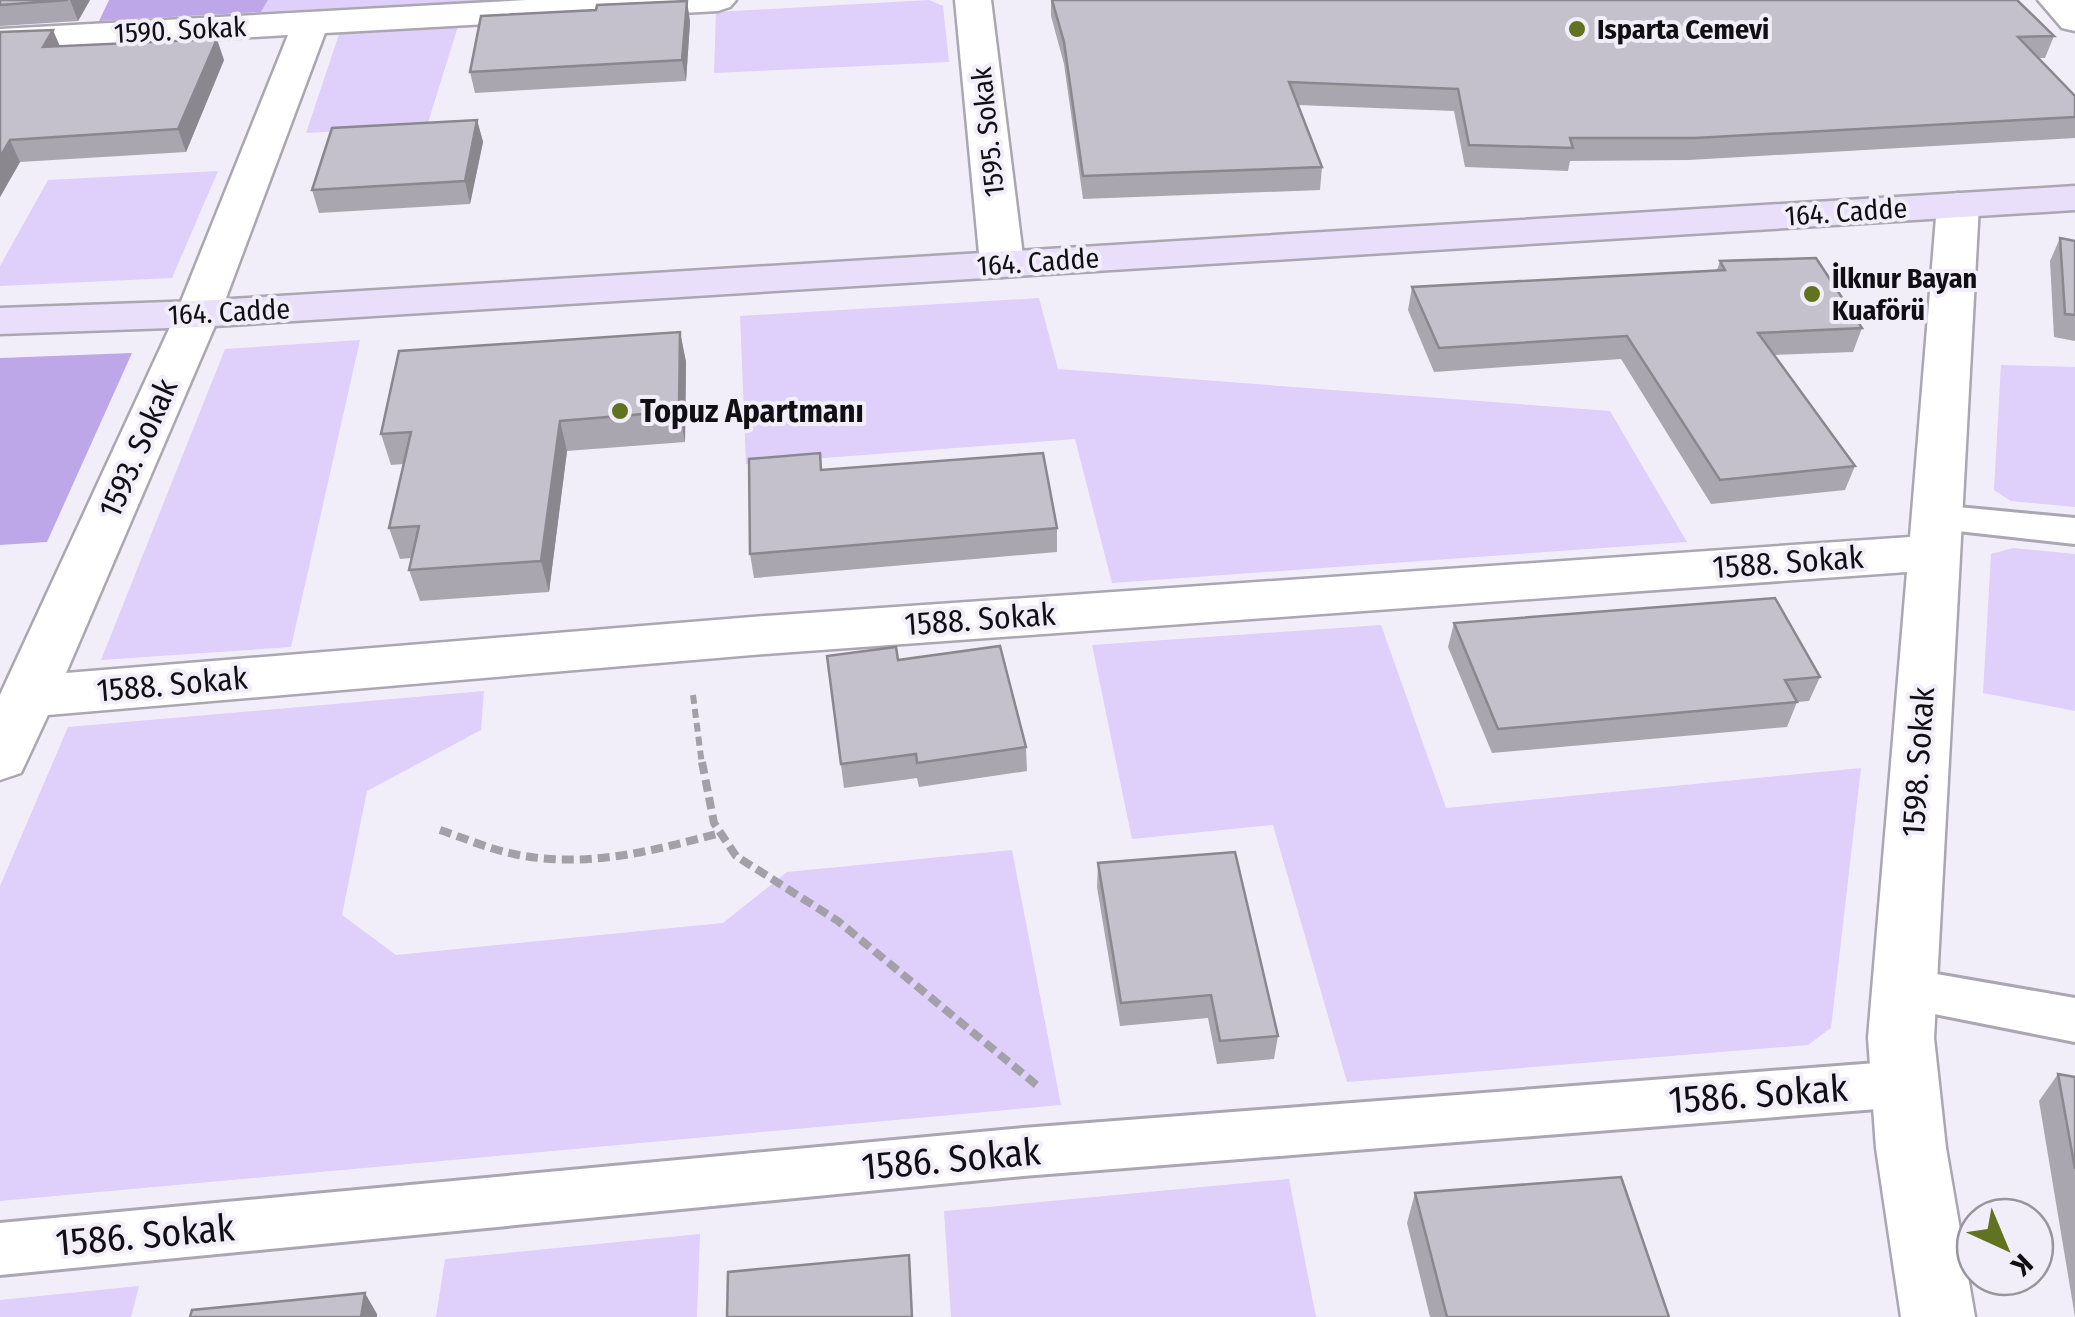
<svg xmlns="http://www.w3.org/2000/svg" width="2075" height="1317" font-family="'Fira Sans Condensed',sans-serif">
<style>
.green{fill:#decffb}
.forest{fill:#bea7e8}
.lines{fill:none;stroke-linecap:round;stroke-linejoin:round}
.lane-casing{stroke:#aaa7b1;stroke-width:6}
.street-casing{stroke:#aaa7b1;stroke-width:5}
.secondary-casing{stroke:#aaa7b1;stroke-width:5}
.path-far1{stroke:#a3a0a9;stroke-width:6;stroke-dasharray:9 5;stroke-linecap:butt}
.path{stroke:#a3a0a9;stroke-width:8;stroke-dasharray:12 6;stroke-linecap:butt}
.lane{fill:#fff;fill-rule:evenodd}
.street{fill:#fff;fill-rule:evenodd}
.secondary{fill:#e9dffa;fill-rule:evenodd}
.wall{fill:#a9a6af}
.shaded-wall{fill:#8a878f}
.building{fill:#c5c1cc;stroke:#8a878f;stroke-width:2.5}
.poi-dot{fill:#617321;stroke:#f2eef9;stroke-width:4}
.labels{text-anchor:middle;dominant-baseline:central;stroke-width:8;stroke-linejoin:round;paint-order:stroke}
.far-poi-label{font-size:28px;font-weight:bold;fill:#100f13;stroke:#f2eef9;text-anchor:start}
.far-street-label{font-size:28px;fill:#100f13;stroke:#f2eef9}
.poi-label{font-size:32px;font-weight:bold;fill:#100f13;stroke:#f2eef9;text-anchor:start}
.street-label{font-size:32px;fill:#100f13;stroke:#f2eef9}
.near-street-label{font-size:38px;fill:#100f13;stroke:#f2eef9}
</style>
<rect width="100%" height="100%" fill="#f2eef9"/>
<!-- green -->
<g class="green">
<polygon points="268,0 489,0 261,12"/>
<polygon points="929,0 943,6 949,62 714,73 716,12"/>
<polygon points="458,26 427,126 306,133 339,34"/>
<polygon points="218,171 172,278 0,286 0,266 48,180"/>
<polygon points="1039,298 1058,369 1610,411 1687,542 1112,583 1075,439 746,464 740,316"/>
<polygon points="360,340 291,647 101,660 225,349"/>
<polygon points="2001,365 2075,367 2075,507 2011,501 1994,490"/>
<polygon points="2013,548 2075,554 2075,711 1983,693 1991,554"/>
<polygon points="1381,625 1446,808 1861,768 1831,1028 1808,1045 1347,1082 1273,825 1132,839 1092,645"/>
<polygon points="484,691 481,730 367,791 342,915 396,955 723,923 787,872 1012,850 1061,1105 0,1201 0,886 68,727"/>
<polygon points="1289,1179 1316,1317 951,1317 944,1211"/>
<polygon points="700,1234 697,1317 436,1317 445,1259"/>
<polygon points="139,1286 131,1317 0,1317 0,1300"/>
</g>
<!-- forest -->
<g class="forest">
<polygon points="109,0 268,0 261,12 99,21"/>
<polygon points="132,353 47,542 0,545 0,358"/>
</g>
<g class="lines">
<defs>
<g id="lane">
<polygon points="1936,505 2075,518 2075,544 1922,527 1916,518 1922,509"/>
<polygon points="1902,968 2075,998 2075,1042 1884,1004 1877,989 1884,974"/>
<polygon points="1903,1061 1922,1068 1929,1084 1922,1100 1903,1107 1023,1176 0,1275 0,1223 1023,1128"/>
</g>
<g id="street">
<polygon points="527,0 736,0 730,7 718,11 325,33 220,314 66,673 765,616 1910,537 1937,205 1943,196 1958,193 1973,196 1979,205 1934,1038 1946,1148 1975,1317 1901,1317 1876,1148 1868,1038 1907,572 765,654 48,715 21,773 0,780 0,695 176,314 288,35 0,51 0,29"/>
<polygon points="955,0 991,0 1024,264 1017,273 1002,277 987,273 980,264"/>
<polygon points="2038,0 2075,0 2075,31 2062,28"/>
</g>
<polygon id="secondary" points="2075,186 2075,210 198,327 0,334 0,308 198,301"/>
</defs>
<!-- lane casing -->
<use href="#lane" class="lane-casing"/>
<!-- street casing -->
<use href="#street" class="street-casing"/>
<!-- secondary casing -->
<use href="#secondary" class="secondary-casing"/>
<!-- path-far1 -->
<polyline class="path-far1" points="693,695 702,765"/>
<!-- path -->
<g class="path">
<polyline points="702,762 714,823 736,856 838,921 1039,1087"/>
<path d="M440,830C464,838 489,849 514,854C584,869 653,851 720,833"/>
</g>
<!-- lane -->
<use href="#lane" class="lane"/>
<!-- street -->
<use href="#street" class="street"/>
<!-- secondary -->
<use href="#secondary" class="secondary"/>
</g>
<!-- wall -->
<g class="wall">
<polygon points="0,0 90,0 78,21 0,26"/>
<polygon points="1051,0 2017,0 2054,36 2045,58 2038,58 2075,96 2075,138 1689,160 1570,161 1568,171 1465,167 1454,111 1298,105 1322,167 1320,190 1083,199 1064,64 1051,16"/>
<polygon points="687,1 690,22 686,81 475,93 470,72 596,10"/>
<polygon points="0,32 60,47 224,60 186,152 20,162 0,197"/>
<polygon points="477,120 483,142 470,204 319,213 312,190"/>
<polygon points="2060,238 2075,241 2075,341 2054,337 2050,261"/>
<polygon points="1720,261 1862,328 1853,352 1774,355 1855,466 1845,490 1711,504 1621,359 1434,372 1408,310 1412,287 1717,270"/>
<polygon points="680,332 686,362 685,442 567,451 549,592 420,601 409,570 412,558 400,559 389,528 403,464 391,465 381,434"/>
<polygon points="820,453 822,470 1057,528 1057,552 754,578 750,554"/>
<polygon points="1454,623 1820,677 1809,701 1797,702 1787,727 1492,753 1448,647"/>
<polygon points="827,656 898,660 1026,747 1027,771 919,787 917,778 844,788"/>
<polygon points="1098,863 1278,1036 1274,1059 1217,1064 1208,1018 1120,1026 1097,887"/>
<polygon points="2058,1074 2075,1077 2075,1317 2039,1101"/>
<polygon points="1415,1193 1669,1317 1430,1317 1407,1223"/>
</g>
<!-- shaded-wall -->
<g class="shaded-wall">
<polygon points="70,0 90,0 78,21"/>
<polygon points="687,1 690,22 686,81 682,60"/>
<polygon points="53,30 62,51 43,47"/>
<polygon points="217,39 224,60 186,152 178,129"/>
<polygon points="477,120 483,142 470,204 465,181"/>
<polygon points="10,140 20,162 0,197 0,157"/>
<polygon points="680,332 686,362 685,442 679,411"/>
<polygon points="560,421 567,451 549,592 541,561"/>
<polygon points="365,1293 377,1314 377,1317 361,1317"/>
</g>
<!-- building -->
<g class="building">
<polygon points="0,0 68,0 0,5"/>
<polygon points="1052,0 2017,0 2054,36 2018,37 2075,96 2075,117 1695,138 1570,138 1573,148 1469,145 1458,89 1289,82 1322,167 1083,176 1064,42"/>
<polygon points="687,1 682,60 470,72 481,16 596,10 597,5"/>
<polygon points="53,30 43,47 217,39 178,129 10,140 0,157 0,32"/>
<polygon points="477,120 465,181 312,190 332,128"/>
<polygon points="2060,238 2075,241 2075,315 2065,314"/>
<polygon points="1816,258 1862,328 1758,333 1855,466 1720,480 1627,336 1439,348 1412,287 1725,270 1720,261"/>
<polygon points="680,332 679,411 560,421 541,561 409,570 419,526 389,528 411,432 381,434 399,351"/>
<polygon points="820,453 821,470 1043,453 1057,528 750,554 749,459"/>
<polygon points="1775,598 1820,677 1785,680 1797,702 1498,729 1454,623"/>
<polygon points="1000,646 1026,747 917,763 916,754 841,764 827,656 896,647 898,660"/>
<polygon points="1235,852 1278,1036 1220,1041 1211,995 1121,1003 1098,863"/>
<polygon points="2058,1074 2075,1077 2075,1169"/>
<polygon points="1621,1177 1669,1317 1447,1317 1415,1193"/>
<polygon points="909,1255 912,1317 727,1317 728,1272"/>
<polygon points="365,1293 361,1317 190,1317 192,1310"/>
</g>
<!-- markers -->
<g class="poi-dot">
<circle cx="1577" cy="29" r="10"/>
<circle cx="1812" cy="294" r="10"/>
<circle cx="620" cy="411" r="10"/>
</g>
<g class="labels">
<!-- far-poi labels -->
<g class="far-poi-label">
<text x="1597" y="29">Isparta Cemevi</text>
<text x="1832" y="278">İlknur Bayan<tspan x="1832" dy="32">Kuaförü</tspan></text>
</g>
<!-- far-street labels -->
<g class="far-street-label">
<text transform="translate(180 30) rotate(-3)">1590. Sokak</text>
<text transform="translate(988 132) rotate(-96)">1595. Sokak</text>
<text transform="translate(1846 212) rotate(-4)">164. Cadde</text>
<text transform="translate(1038 262) rotate(-4)">164. Cadde</text>
<text transform="translate(229 312) rotate(-3)">164. Cadde</text>
</g>
<!-- poi labels -->
<g class="poi-label">
<text x="640" y="411">Topuz Apartmanı</text>
</g>
<!-- street labels -->
<g class="street-label">
<text transform="translate(138 448) rotate(-66)">1593. Sokak</text>
<text transform="translate(1788 562) rotate(-4)">1588. Sokak</text>
<text transform="translate(980 619) rotate(-4)">1588. Sokak</text>
<text transform="translate(172 684) rotate(-5)">1588. Sokak</text>
<text transform="translate(1918 762) rotate(-86)">1598. Sokak</text>
</g>
<!-- near-street labels -->
<g class="near-street-label">
<text transform="translate(1758 1094) rotate(-4)">1586. Sokak</text>
<text transform="translate(951 1159) rotate(-5)">1586. Sokak</text>
<text transform="translate(145 1235) rotate(-5)">1586. Sokak</text>
</g>
</g>
<!-- north arrow -->
<g transform="translate(2005 1247) rotate(136)"><circle r="48" fill="#f2eef9" stroke="#98959d" stroke-width="2.5"/>
<path d="M0-8L18 38L0 25L-18 38Z" fill="#617321"/>
<text y="-15" font-size="28" font-weight="bold" text-anchor="middle" fill="#100f13">K</text>
</g>
</svg>
